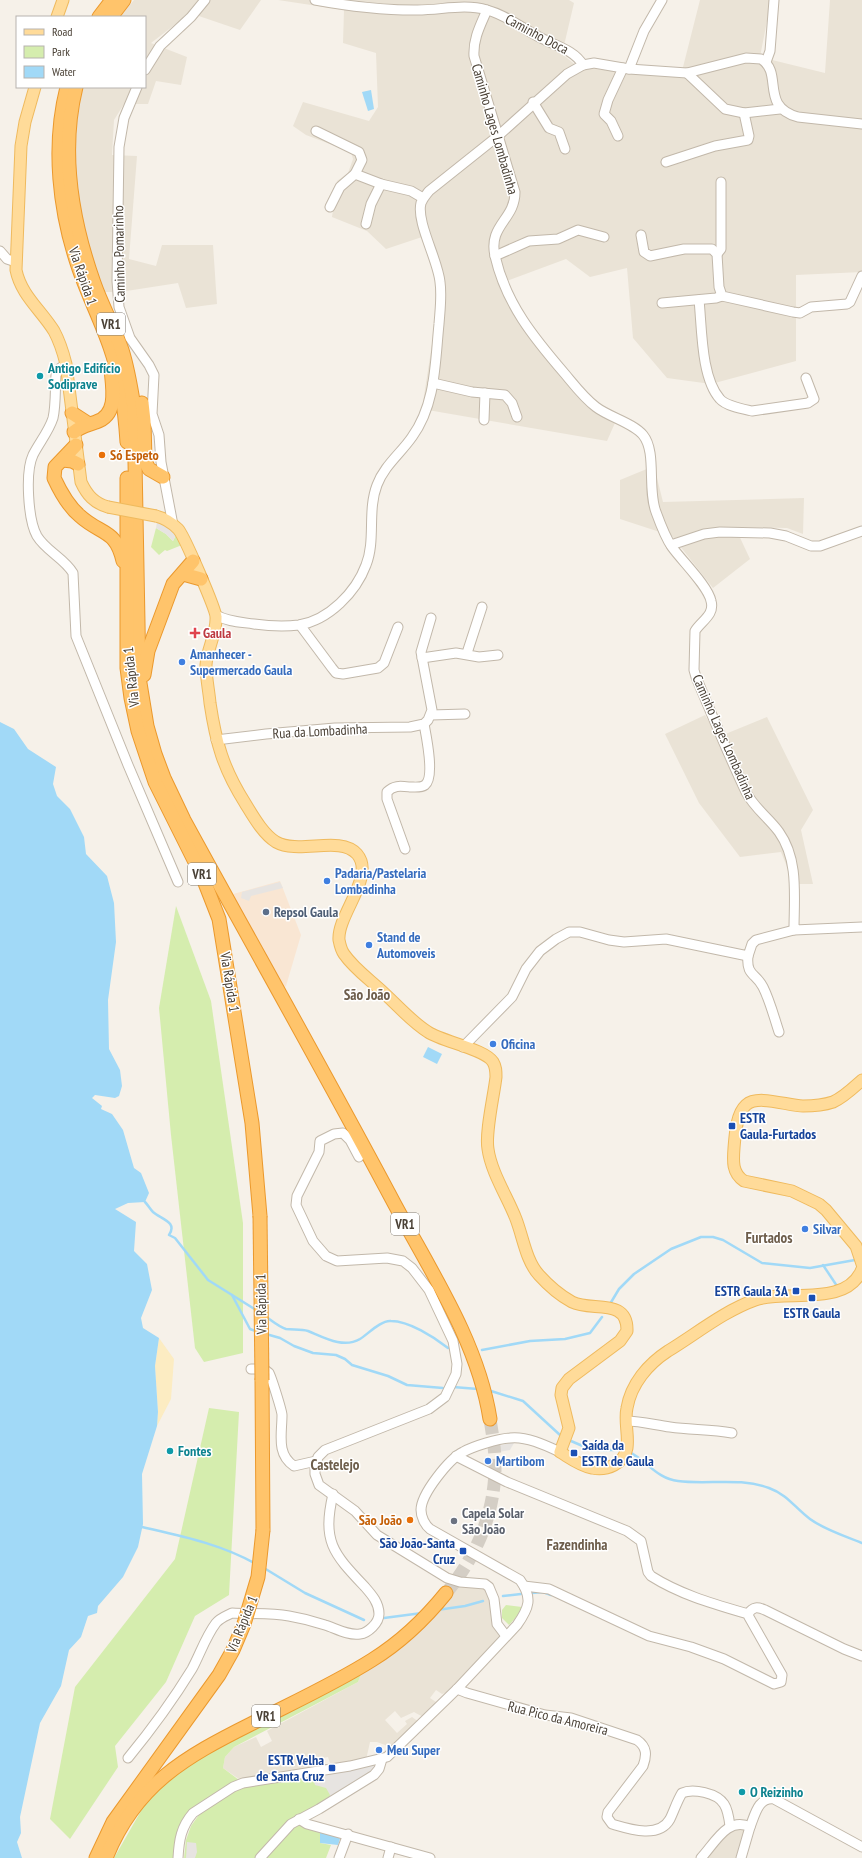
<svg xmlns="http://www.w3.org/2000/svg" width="862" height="1858" font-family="'PT Sans Narrow',sans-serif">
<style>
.residential{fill:#eae3d6}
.commercial{fill:#f9e6d3}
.green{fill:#d5edae}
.sand{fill:#fcecc2}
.parking{fill:#e7e4e1}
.water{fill:#a1d9f7}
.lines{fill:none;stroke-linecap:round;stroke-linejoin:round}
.stream{stroke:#a1d9f7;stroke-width:2.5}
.highway-tunnel{stroke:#d4cec5;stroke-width:13;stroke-dasharray:13 6;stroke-linecap:butt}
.minor-casing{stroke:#c2b8aa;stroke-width:11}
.major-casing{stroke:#efba5e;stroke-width:13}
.highway-casing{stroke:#eb992d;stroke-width:15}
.minor{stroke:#fff;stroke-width:9}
.major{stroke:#ffdb99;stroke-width:11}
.highway{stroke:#ffc46b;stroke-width:13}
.major-bridge-casing{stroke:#efba5e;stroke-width:13;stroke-linecap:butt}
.highway-bridge-casing{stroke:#eb992d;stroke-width:15;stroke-linecap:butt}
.major-bridge{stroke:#ffdb99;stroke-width:11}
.highway-bridge{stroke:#ffc46b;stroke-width:13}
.culture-dot{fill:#0f9aa8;stroke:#fff;stroke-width:1.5}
.food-dot{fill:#e8710a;stroke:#fff;stroke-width:1.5}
.health-dot{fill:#e0444e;stroke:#fff;stroke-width:1.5}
.shop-dot{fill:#3f7fe0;stroke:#fff;stroke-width:1.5}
.service-dot{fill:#5c6f8a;stroke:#fff;stroke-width:1.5}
.transit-dot{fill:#1a4fb4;stroke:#fff;stroke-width:1.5}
.worship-dot{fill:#6b7280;stroke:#fff;stroke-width:1.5}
.labels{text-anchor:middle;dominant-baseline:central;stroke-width:3;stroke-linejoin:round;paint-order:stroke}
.shield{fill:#fff;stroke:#807a72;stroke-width:1}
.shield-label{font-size:13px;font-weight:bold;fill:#4a4136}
.street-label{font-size:14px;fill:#4a4136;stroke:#fff}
.culture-label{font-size:14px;font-weight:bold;fill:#0d838f;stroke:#fff;text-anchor:start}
.food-label{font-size:14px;font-weight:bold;fill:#c56008;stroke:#fff;text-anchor:start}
.health-label{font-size:14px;font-weight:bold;fill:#be3a42;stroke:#fff;text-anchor:start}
.shop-label{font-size:14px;font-weight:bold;fill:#366cbe;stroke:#fff;text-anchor:start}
.service-label{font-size:14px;font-weight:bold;fill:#4e5e75;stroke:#fff;text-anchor:start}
.transit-label{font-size:14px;font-weight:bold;fill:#164399;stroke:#fff;text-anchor:end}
.worship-label{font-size:14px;font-weight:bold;fill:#5b616d;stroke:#fff;text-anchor:start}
.neighbourhood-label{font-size:15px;font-weight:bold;fill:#6e5e4c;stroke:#fff}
</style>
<rect width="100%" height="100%" fill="#f6f1e9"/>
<!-- residential -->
<g class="residential">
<polygon points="134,0 261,0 240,30 190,13 151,43 187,57 181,85 156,81 148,104 124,104 114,120 112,155 137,156 129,259 156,266 162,245 213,245 217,304 186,308 178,283 120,292 102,292 92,260 80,210 66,123 81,87 145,87 145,17 120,17"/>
<polygon points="278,0 569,0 574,3 562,54 578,67 622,72 682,71 700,0 771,0 760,57 825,73 830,0 862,0 862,272 796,275 796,361 711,384 667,378 633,338 627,268 590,277 566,259 504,282 506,301 589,401 618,416 607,441 422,409 436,318 435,265 422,237 386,249 367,231 332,217 337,181 348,173 353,159 351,152 306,135 293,126 303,102 369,121 378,107 376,53 343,43 344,10"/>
<polygon points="654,466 663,502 804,498 803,534 787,528 735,527 750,559 713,588 672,536 620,519 620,480"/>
<polygon points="705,715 718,737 767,717 813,810 801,830 813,884 794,884 781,852 740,857 699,803 665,734"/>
<polygon points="460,1582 485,1584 506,1636 457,1689 442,1694 436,1690 430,1698 436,1702 423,1717 414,1712 401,1718 395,1711 385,1720 397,1733 407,1724 405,1721 412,1717 419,1722 393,1748 377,1742 370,1742 366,1760 331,1766 328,1757 313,1760 315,1767 239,1779 223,1768 225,1757 234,1747 256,1737 261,1747 272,1741 267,1731 358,1682 361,1674 431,1618"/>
<polygon points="730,1826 750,1827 741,1858 701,1858"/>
</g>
<!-- commercial -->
<polygon class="commercial" points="280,881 301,935 286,986 283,988 257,942 233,894"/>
<!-- green -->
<g class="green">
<polygon points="156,528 166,534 173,541 176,535 182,545 167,551 165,550 159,555 151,547"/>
<polygon points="176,906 211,1001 243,1223 243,1353 204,1362 195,1348 171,1135 159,1008"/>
<polygon points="209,1408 239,1412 229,1595 195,1616 166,1682 115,1746 118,1767 70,1839 50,1819 75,1687 175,1559"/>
<polygon points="506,1605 522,1607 520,1613 509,1625 502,1618 502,1610"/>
<polygon points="361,1674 358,1682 234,1747 225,1757 223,1768 243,1783 193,1813 178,1858 114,1858 145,1804 164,1784 189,1764 230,1740"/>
<polygon points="316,1772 331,1784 333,1800 304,1816 320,1832 320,1843 331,1845 326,1858 184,1858 186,1840 191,1826 201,1812 236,1789"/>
</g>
<!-- sand -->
<polygon class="sand" points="159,1338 174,1359 171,1399 157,1426 158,1412 155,1366"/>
<!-- parking -->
<g class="parking">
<polygon points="157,522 168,527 176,535 173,541 166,534 156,528"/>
<polygon points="280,882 283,888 251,896 249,901 241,898 242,892"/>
<polygon points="509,1443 514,1443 510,1450 493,1453 492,1448"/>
<polygon points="382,1759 379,1769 329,1803 330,1795 326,1788 315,1785 311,1772"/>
<polygon points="187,1842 196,1843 197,1852 195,1858 186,1858"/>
</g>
<!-- water -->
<g class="water">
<polygon points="371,90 374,109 368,111 362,92"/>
<polygon points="0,722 14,729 28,749 56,767 53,784 57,796 70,809 84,837 86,854 107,876 114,903 116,942 108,1000 109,1049 120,1070 122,1086 119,1096 115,1098 95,1095 92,1098 102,1106 101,1109 112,1114 123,1130 134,1168 141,1173 149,1193 145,1202 128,1203 115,1209 136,1222 134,1251 147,1264 152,1290 141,1318 143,1328 159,1338 155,1366 158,1412 157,1426 142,1474 143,1524 138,1547 123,1577 98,1606 97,1613 88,1616 81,1637 69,1650 61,1686 40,1723 20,1817 21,1833 17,1842 22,1858 0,1858"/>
<polygon points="428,1047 442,1054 437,1064 423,1057"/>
<polygon points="320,1832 335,1832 340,1839 338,1845 320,1843"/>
</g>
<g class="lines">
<!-- stream -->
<g class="stream">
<path d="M145,1202C148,1205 150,1209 153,1212C161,1219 178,1222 169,1235L175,1238L208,1280L256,1310"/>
<polyline points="823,1265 837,1286"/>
<polyline points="232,1295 250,1329 258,1332"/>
<polyline points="610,1304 619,1289 634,1274 671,1249 701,1237 713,1237 723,1240 762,1263 810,1268 855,1260"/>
<path d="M265,1316C272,1321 279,1327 286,1329C293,1330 301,1329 308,1331C323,1337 343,1349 360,1339C368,1334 381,1320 391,1321C409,1321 434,1337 448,1348"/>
<polyline points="266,1334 280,1338 294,1346 313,1353 336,1355 345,1359 352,1365 388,1376 407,1385 443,1388"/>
<polyline points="482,1350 530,1341 565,1339 590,1333 602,1317"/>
<polyline points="453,1387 478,1389"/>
<polyline points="491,1391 523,1401 560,1435"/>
<polyline points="571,1441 592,1450 619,1450"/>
<path d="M629,1452C646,1460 657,1479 678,1481C707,1485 740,1477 769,1488C788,1495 794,1507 810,1519C825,1530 845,1536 862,1543"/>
<path d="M142,1527C181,1536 221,1544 256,1564"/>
<polyline points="264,1568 305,1593 364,1620"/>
<polyline points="532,1593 543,1592 551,1595"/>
<polyline points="503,1596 521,1594"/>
<polyline points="437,1610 465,1606 483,1601"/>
<polyline points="384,1618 422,1613"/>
</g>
<!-- highway-tunnel -->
<path class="highway-tunnel" d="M446,1593C477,1556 496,1511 495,1462C495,1447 492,1433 490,1419"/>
<defs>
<g id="minor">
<path d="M315,0C348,6 381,10 414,10C438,11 463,3 487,10C507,15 524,30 543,39C557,46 575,51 583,65"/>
<path d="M487,10C480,26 473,39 474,56L515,192C515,220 488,225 495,256C506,304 534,338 565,374C575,386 584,398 596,407C609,417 633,423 643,435C657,452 647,489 656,512C660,523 665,537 672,547C682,561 708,586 711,601C715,615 701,621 695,631L694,670L696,677C712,715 728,754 746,792C754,808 769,818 779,832C799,860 794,897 794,930L862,927"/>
<polyline points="766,62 770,51 774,0"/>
<polyline points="629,69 644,31 662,0"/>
<polyline points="145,70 160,46 191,17 205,0"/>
<polyline points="687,73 725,109 744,113 780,109"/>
<polyline points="137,87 124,118 119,147 117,281 119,307 130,338 149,365 154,375 152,414 159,435 161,462 173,525"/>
<polyline points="533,102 549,128 559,132 565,149"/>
<polyline points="316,131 359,152 362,160 355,174"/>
<polyline points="618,136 611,121 604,114 608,100 623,68"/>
<polyline points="666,162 715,146 748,140 749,136 744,113"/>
<polyline points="330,207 340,187 355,174 381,184 411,191 423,198"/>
<polyline points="366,224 371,204 381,184"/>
<polyline points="641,235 644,252 650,256 684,249 712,249 717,254 719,287 722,296 793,312 800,313 811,307 847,304 850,302 862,276"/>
<polyline points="0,251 7,259 16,262"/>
<polyline points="717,254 721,249 721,182"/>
<polyline points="495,256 529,241 558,239 578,230 604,237"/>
<path d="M699,300C702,328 701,378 720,399C726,406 743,409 752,411L808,403L814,399L806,378"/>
<polyline points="662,303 716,298 722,296"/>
<path d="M66,364L59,369L56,375C55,388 56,405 53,418C49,431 39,443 33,455C25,472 28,520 37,536C46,551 64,558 73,573L76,636L128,765L178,882"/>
<polyline points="433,383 472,392 505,395 512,403 517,417"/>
<polyline points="484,420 485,393"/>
<polyline points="671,545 704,534 720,532 770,533 786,536 811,546 820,546 862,531"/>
<path d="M216,615C228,622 241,622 254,624C268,626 284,627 299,625C329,620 356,592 366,565C376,540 367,511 377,485C384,466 401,453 412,437C436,404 435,362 439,324C440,310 442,296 440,282C438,260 416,222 421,203C423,198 426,195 429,191L498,136L567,74L583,65L594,63L629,69L687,73L746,58L761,59C784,73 759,106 798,117L862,124"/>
<polyline points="300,625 332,668 336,673 343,674 378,668 384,663 398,627"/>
<polyline points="467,653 482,607"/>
<polyline points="422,658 456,653 479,657 498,655"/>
<polyline points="431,715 465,714"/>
<polyline points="216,740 266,734 335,728 410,727 424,724 428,720 432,710 421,652 431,618"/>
<path d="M405,849L387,799V792C394,785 400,786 410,787C415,787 421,788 425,785C435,777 426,735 424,724"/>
<path d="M748,956C746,976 756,973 763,987C770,1001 774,1017 779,1032"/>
<polyline points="463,1047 512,997 526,969 540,951 556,939 569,932 580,932 609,940 624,942 666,939 748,956 752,944 756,940 794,930"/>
<polyline points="359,1157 350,1140 343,1133 334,1134 320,1141 319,1152 297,1196 296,1205 313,1241 326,1256 337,1261 387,1258 403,1261 412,1268 429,1290 453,1341 457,1364 456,1374 445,1397 429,1409 325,1450 318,1457 315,1468 315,1474 319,1485 355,1511 377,1535 447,1578 460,1582 485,1584 489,1587 494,1599 497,1624 506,1636"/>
<path d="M251,1369H264C265,1370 268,1372 269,1373C271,1376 282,1411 282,1415C282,1434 276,1454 294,1466L316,1461"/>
<path d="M626,1421C641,1421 655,1425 670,1427C691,1430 711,1429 732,1433"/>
<path d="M456,1456L507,1482L627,1531L641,1541L648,1572L651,1576C681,1595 714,1604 748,1614"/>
<path d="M524,1586L549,1589L649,1636L691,1647L724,1659L774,1684L781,1682L782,1675L749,1617L748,1614C753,1606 758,1607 765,1610L844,1649L862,1656"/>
<path d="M457,1689L467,1693L545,1715L571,1718L637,1740C647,1747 647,1755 643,1766L608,1812L607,1817L612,1824C629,1829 659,1839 670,1819C674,1811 677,1801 682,1793C693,1788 717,1793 724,1804C728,1810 729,1818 730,1826"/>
<path d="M128,1758C151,1730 173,1700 192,1669C200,1654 206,1636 216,1623C220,1618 226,1616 232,1613C251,1614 270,1613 289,1616C301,1618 313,1621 325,1625C335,1628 348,1636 360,1634C368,1633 379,1623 379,1614C379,1603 372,1595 365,1587C333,1553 322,1542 333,1494"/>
<polyline points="299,1819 307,1824 430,1858"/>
<path d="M750,1827C755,1815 758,1797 774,1799L862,1847"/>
<path d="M178,1858C179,1840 181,1827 193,1813L233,1787L243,1783L350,1766L387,1757L457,1689L517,1625C529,1608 533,1598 520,1580L430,1529C425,1525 421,1517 421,1510C421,1494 449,1459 463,1452C474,1446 497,1439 510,1438C526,1436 545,1445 560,1452"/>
<polyline points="260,1858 291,1824 319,1809 374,1775 379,1769 382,1759"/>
<polyline points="339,1858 348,1834"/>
<polyline points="388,1858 391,1847"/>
<path d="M701,1858C715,1843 728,1816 750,1827L741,1858"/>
</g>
<g id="major">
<polyline points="57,17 63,0"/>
<path d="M35,87L25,122L21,146L16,270C21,295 41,310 54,331C60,342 63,352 66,364L81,482C87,495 94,503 108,507"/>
<path d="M156,516C164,518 172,523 178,529C184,535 216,610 216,617C217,633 207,649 206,665C206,678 209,691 210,703C216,743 223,768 245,803C253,816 263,834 276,842C299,855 340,835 357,854C376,876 337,915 339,940C340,945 341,950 344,954C355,970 372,981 385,994C399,1007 412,1022 428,1032C443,1042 485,1049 493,1062C496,1067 496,1071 496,1077C494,1095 485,1133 488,1149C491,1172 508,1198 516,1219C523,1237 526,1261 539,1275C548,1285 561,1296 572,1302C591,1312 628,1297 627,1331L620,1341L569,1379L562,1388L561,1395L569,1428L560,1452C570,1458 580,1466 592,1468C607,1471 624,1464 627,1448C629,1435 624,1421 627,1408C631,1384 648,1364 668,1351C696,1334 724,1311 755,1300C786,1289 847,1308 862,1269"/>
<path d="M862,1080C853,1088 844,1097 833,1102C824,1105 812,1106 803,1106C788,1106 758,1094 746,1105C736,1114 735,1136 734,1148C733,1161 732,1173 744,1181L792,1191L819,1204L826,1210L856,1246L862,1264"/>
</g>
<g id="highway">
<polyline points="99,17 112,0"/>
<polyline points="111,17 124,0"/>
<path d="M67,87C52,146 59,211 79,269C88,295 101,321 110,347C121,378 125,410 127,442"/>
<path d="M76,87C60,152 72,221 94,283C102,306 114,327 122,350C128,369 131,388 134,407L139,677L147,726L155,754L164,778L184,820C254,948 326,1075 394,1203C431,1272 478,1342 490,1419"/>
<polyline points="142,403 144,421 145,461 149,469 163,477"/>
<polyline points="72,413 89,424"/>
<path d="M74,432C81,426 88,425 96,422C118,415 113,389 111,370"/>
<path d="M76,445L55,467L54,478C60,491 69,507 80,516C101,535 116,529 123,561"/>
<polyline points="63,460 72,461 78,464"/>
<polyline points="127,478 127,668 131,698 138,731 155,782 203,878 219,919 252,1123 260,1216"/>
<polyline points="183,574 201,579"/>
<polyline points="144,675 148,651 173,584 193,561"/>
<polyline points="262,1380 263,1530"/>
<polyline points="96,1858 113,1822 219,1675 233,1650 244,1624"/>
<path d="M106,1858C135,1785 185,1757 251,1724C292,1703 334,1684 372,1660C401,1642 425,1619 446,1593"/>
</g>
</defs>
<!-- minor casing -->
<use href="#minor" class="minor-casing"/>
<!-- major casing -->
<use href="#major" class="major-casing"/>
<!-- highway casing -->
<use href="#highway" class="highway-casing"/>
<!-- minor -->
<use href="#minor" class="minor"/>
<!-- major -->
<use href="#major" class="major"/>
<!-- highway -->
<use href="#highway" class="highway"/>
<defs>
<polyline id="major-bridge" points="108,507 156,516"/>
<g id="highway-bridge">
<polyline points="260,1216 262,1380"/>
<polyline points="244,1624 258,1577 263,1530"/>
</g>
</defs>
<!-- major-bridge casing -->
<use href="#major-bridge" class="major-bridge-casing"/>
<!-- highway-bridge casing -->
<use href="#highway-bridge" class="highway-bridge-casing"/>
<!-- major-bridge -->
<use href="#major-bridge" class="major-bridge"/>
<!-- highway-bridge -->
<use href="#highway-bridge" class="highway-bridge"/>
</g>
<!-- markers -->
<g class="culture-dot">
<circle cx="40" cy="376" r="4"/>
<circle cx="170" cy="1451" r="4"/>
<circle cx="742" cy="1792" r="4"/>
</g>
<g class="food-dot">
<circle cx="102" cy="455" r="4"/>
<circle cx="410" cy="1520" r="4"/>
</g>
<path class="health-dot" d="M193 627h4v4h4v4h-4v4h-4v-4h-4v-4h4z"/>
<g class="shop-dot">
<circle cx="182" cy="662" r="4"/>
<circle cx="327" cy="881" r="4"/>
<circle cx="369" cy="945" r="4"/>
<circle cx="493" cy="1044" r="4"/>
<circle cx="805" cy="1229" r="4"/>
<circle cx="488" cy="1461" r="4"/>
<circle cx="379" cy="1750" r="4"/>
</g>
<circle class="service-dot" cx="266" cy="912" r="4"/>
<g class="transit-dot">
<rect x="728" y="1122" width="8" height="8" rx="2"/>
<rect x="792" y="1287" width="8" height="8" rx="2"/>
<rect x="808" y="1294" width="8" height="8" rx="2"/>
<rect x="570" y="1449" width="8" height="8" rx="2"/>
<rect x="459" y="1547" width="8" height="8" rx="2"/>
<rect x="328" y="1764" width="8" height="8" rx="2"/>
</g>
<circle class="worship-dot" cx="454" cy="1521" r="4"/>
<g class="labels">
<!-- shield labels -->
<g class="shield">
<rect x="97" y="313" width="28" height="22" rx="3"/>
<rect x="188" y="863" width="28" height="22" rx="3"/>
<rect x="391" y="1213" width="28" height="22" rx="3"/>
<rect x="252" y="1705" width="28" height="22" rx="3"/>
</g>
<g class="shield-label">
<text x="111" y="324">VR1</text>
<text x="202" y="874">VR1</text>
<text x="405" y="1224">VR1</text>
<text x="266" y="1716">VR1</text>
</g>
<!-- street labels -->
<g class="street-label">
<text transform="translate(537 34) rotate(28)">Caminho Doca</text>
<text transform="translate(495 129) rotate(74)">Caminho Lages Lombadinha</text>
<text transform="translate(119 254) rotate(-91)">Caminho Pomarinho</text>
<text transform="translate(83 276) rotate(71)">Via Rápida 1</text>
<text transform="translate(131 677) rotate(-96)">Via Rápida 1</text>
<text transform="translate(320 731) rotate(-3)">Rua da Lombadinha</text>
<text transform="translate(724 737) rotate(66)">Caminho Lages Lombadinha</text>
<text transform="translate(230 982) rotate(81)">Via Rápida 1</text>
<text transform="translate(261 1304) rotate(-91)">Via Rápida 1</text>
<text transform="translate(242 1624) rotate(-68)">Via Rápida 1</text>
<text transform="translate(558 1718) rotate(14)">Rua Pico da Amoreira</text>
</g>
<!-- culture labels -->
<g class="culture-label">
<text x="48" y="368">Antigo Edifício<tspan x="48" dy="16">Sodiprave</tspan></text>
<text x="178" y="1451">Fontes</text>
<text x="750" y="1792">O Reizinho</text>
</g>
<!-- food labels -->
<g class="food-label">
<text x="110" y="455">Só Espeto</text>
<text x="402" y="1520" text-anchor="end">São João</text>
</g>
<!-- health labels -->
<g class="health-label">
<text x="203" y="633">Gaula</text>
</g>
<!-- shop labels -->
<g class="shop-label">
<text x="190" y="654">Amanhecer -<tspan x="190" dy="16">Supermercado Gaula</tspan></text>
<text x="335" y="873">Padaria/Pastelaria<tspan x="335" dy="16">Lombadinha</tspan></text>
<text x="377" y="937">Stand de<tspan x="377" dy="16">Automoveis</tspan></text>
<text x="501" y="1044">Oficina</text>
<text x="813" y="1229">Silvar</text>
<text x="496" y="1461">Martibom</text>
<text x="387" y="1750">Meu Super</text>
</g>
<!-- service labels -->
<g class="service-label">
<text x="274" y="912">Repsol Gaula</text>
</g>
<!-- transit labels -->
<g class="transit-label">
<text x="740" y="1118" text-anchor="start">ESTR<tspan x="740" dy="16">Gaula-Furtados</tspan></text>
<text x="788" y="1291">ESTR Gaula 3A</text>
<text x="812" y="1313" text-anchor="middle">ESTR Gaula</text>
<text x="582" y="1445" text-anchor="start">Saída da<tspan x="582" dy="16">ESTR de Gaula</tspan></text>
<text x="455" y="1543">São João-Santa<tspan x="455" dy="16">Cruz</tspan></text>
<text x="324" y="1760">ESTR Velha<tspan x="324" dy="16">de Santa Cruz</tspan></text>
</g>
<!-- worship labels -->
<g class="worship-label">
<text x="462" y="1513">Capela Solar<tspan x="462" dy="16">São João</tspan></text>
</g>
<!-- neighbourhood labels -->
<g class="neighbourhood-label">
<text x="367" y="994">São João</text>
<text x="769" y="1237">Furtados</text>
<text x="335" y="1464">Castelejo</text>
<text x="577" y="1544">Fazendinha</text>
</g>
</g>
<!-- legend -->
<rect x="16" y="16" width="130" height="72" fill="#ffffff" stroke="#b7b3af"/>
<rect x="24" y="29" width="20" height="6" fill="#ffdb99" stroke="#b7b3af"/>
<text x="52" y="36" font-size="12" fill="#4a4136">Road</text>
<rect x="24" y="46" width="20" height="12" fill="#d5edae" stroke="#b7b3af"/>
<text x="52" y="56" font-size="12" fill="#4a4136">Park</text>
<rect x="24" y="66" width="20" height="12" fill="#a1d9f7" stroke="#b7b3af"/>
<text x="52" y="76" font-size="12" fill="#4a4136">Water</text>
</svg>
